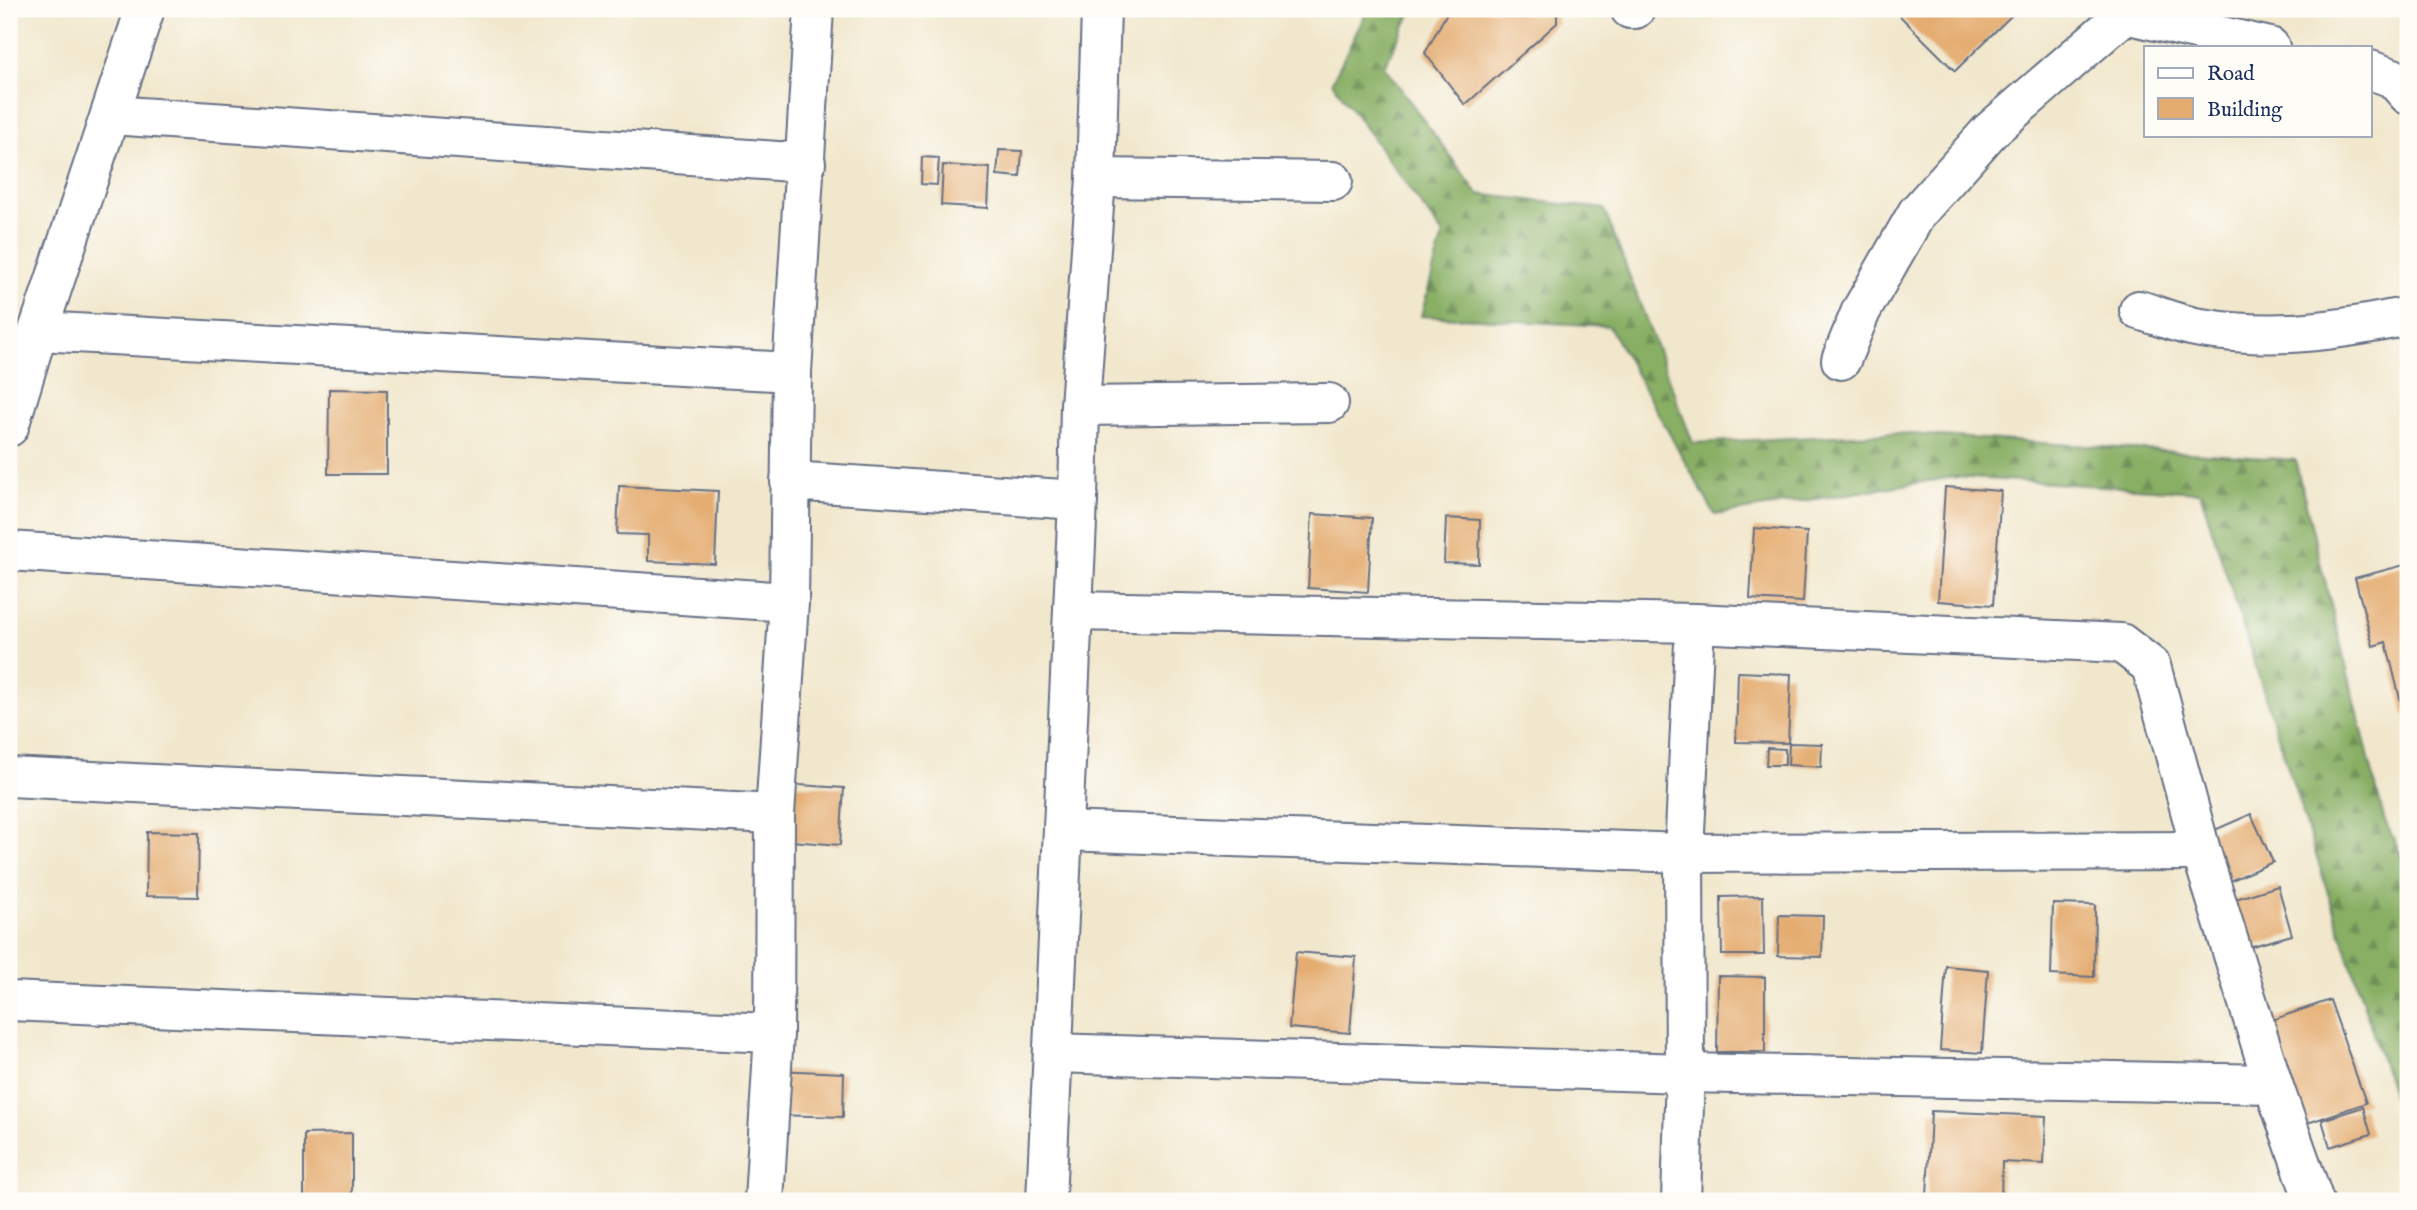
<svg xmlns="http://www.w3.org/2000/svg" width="2417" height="1210" font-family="'IM FELL English',serif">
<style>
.forest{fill:url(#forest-firs);stroke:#526f61;stroke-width:2}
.building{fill:#e4ac6f}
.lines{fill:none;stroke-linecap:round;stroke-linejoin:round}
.street-casing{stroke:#666f84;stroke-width:42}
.street{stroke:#fff;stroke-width:38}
</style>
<defs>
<pattern id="forest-firs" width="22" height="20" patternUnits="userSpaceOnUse" patternTransform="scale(1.75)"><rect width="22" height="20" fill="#88af64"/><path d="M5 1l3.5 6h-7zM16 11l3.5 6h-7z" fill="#6e8f56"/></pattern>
</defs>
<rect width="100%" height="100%" fill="#fdfcf7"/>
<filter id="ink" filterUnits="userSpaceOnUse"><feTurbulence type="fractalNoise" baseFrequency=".0143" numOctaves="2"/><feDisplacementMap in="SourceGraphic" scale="14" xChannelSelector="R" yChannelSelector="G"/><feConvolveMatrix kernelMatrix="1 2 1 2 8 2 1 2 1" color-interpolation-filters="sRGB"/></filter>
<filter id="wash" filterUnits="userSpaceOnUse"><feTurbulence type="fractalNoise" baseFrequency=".00686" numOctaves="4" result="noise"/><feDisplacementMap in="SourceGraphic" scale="28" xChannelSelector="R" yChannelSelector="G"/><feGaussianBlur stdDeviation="1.57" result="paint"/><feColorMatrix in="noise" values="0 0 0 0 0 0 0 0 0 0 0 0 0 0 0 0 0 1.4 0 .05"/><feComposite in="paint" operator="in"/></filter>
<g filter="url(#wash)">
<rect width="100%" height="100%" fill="#f1e7cc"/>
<!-- forest -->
<polygon class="forest" points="1368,9 1413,9 1384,66 1478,194 1604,209 1693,443 1895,433 2295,460 2384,819 2408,870 2408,1143 2200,492 1954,477 1715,515 1609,326 1421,316 1443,235 1332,82"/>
<g id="blocks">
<!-- building -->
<g class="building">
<polygon points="1449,9 1557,9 1557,23 1465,105 1425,53"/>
<polygon points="1898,9 2018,9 1955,71 1895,11"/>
<polygon points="999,150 1022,151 1020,177 997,175"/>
<polygon points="922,157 939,158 937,185 921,184"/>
<polygon points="943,165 990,168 988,208 941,205"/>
<polygon points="329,389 387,390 387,474 328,474"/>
<polygon points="619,486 718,491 715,564 648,561 648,535 617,534"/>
<polygon points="1945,487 2001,491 1993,605 1938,601"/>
<polygon points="1312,514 1372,518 1368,592 1308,588"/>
<polygon points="1446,518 1480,520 1479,564 1444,563"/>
<polygon points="1754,528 1807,532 1803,602 1750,599"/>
<polygon points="2408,564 2408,714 2404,715 2386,642 2373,646 2355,578"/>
<polygon points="1738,672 1791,674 1788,743 1736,742"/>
<polygon points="1789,743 1822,744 1821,767 1788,765"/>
<polygon points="1767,748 1785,749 1785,765 1766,765"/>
<polygon points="784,784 844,788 840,845 779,840"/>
<polygon points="2251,814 2273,862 2230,881 2208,833"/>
<polygon points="147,832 199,833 198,897 146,896"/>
<polygon points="2278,886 2292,935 2242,949 2229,901"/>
<polygon points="1763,896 1764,955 1722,955 1721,897"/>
<polygon points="2053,904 2095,905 2094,977 2051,975"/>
<polygon points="1779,915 1823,916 1822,957 1778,956"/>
<polygon points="1296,952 1356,957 1350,1033 1289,1028"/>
<polygon points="1946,966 1988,970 1982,1053 1940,1050"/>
<polygon points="1718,976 1765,977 1765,1052 1717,1052"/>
<polygon points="2330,1000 2366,1103 2305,1124 2269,1021"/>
<polygon points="776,1070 844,1073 843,1117 775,1115"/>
<polygon points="2363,1107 2371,1134 2330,1147 2322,1120"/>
<polygon points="1931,1111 2046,1116 2044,1164 2002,1162 2001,1200 1927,1197"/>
<polygon points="352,1133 352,1201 304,1201 304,1134"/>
</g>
</g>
</g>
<g filter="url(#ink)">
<use href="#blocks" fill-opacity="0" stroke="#666f84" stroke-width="2"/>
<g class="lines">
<defs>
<g id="street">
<polyline points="1630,9 1635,9"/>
<polyline points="2119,9 2125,14 2270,47"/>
<polyline points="2370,70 2393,78 2408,95"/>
<polyline points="111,115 806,163"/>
<polyline points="1096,178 1333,181"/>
<path d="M2139,310C2159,316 2180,325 2201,328C2273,340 2337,331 2408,316"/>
<polyline points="38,331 792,372"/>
<polyline points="1841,360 1861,311 1917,213 1990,131 2125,14"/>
<polyline points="1080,406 1329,403"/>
<polyline points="9,427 38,331 145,9"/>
<polyline points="790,481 1078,500"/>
<polyline points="9,551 789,602"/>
<polyline points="1073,611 1695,623 2121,643 2151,666 2201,851 2273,1084 2314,1201"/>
<polyline points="9,777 775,814"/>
<polyline points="1063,831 1684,853 2201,851"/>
<polyline points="9,1001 774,1033"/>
<polyline points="1053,1053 1685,1073 2273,1084"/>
<polyline points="764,1201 774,1033 775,814 789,602 792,372 814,9"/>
<polyline points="1046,1201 1078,500 1080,406 1096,178 1101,9"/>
<polyline points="1681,1201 1685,1073 1684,853 1695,623"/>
</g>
</defs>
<!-- street casing -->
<use href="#street" class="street-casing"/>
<!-- street -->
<use href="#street" class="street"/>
</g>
</g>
<!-- margin -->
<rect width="2417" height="1210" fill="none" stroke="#fdfcf7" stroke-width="35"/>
<!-- legend -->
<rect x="2144" y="46" width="228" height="91" fill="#fdfcf7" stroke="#a3aaba" stroke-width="2"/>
<rect x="2158" y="68" width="35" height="10" fill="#ffffff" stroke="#a3aaba" stroke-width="2"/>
<text x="2207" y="80" font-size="21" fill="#1b2f5e">Road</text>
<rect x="2158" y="98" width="35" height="21" fill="#e4ac6f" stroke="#a3aaba" stroke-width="2"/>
<text x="2207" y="116" font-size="21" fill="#1b2f5e">Building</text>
</svg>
